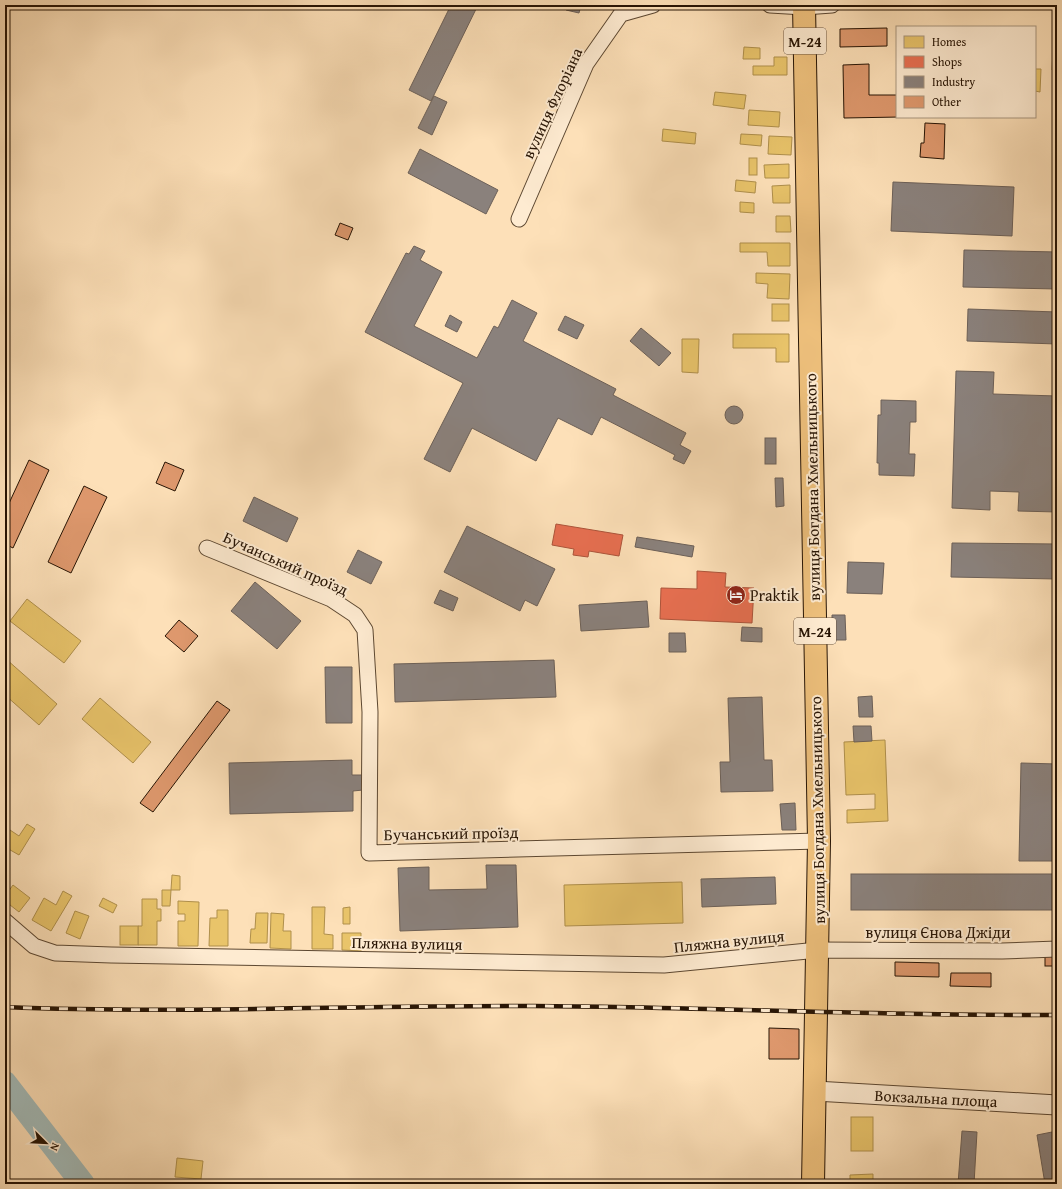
<svg xmlns="http://www.w3.org/2000/svg" width="1062" height="1189" font-family="'Gentium Book Plus',serif">
<style>
.homes{fill:#e9c46a;stroke:#af8f4b}
.shops{fill:#e76f51;stroke:#ad543a}
.industry{fill:#8a817c;stroke:#6c6058}
.lines{fill:none;stroke-linecap:round;stroke-linejoin:round}
.river{stroke:#a3bbb9;stroke-width:24}
.building{fill:#de986d;stroke:#271404}
.minor-casing{stroke:#5c4731;stroke-width:17}
.tertiary-casing{stroke:#5c4731;stroke-width:21}
.trunk-casing{stroke:#271404;stroke-width:24}
.minor{stroke:#feebd1;stroke-width:15}
.tertiary{stroke:#feebd1;stroke-width:19}
.trunk{stroke:#eec07c;stroke-width:22}
.rail-casing{stroke:#271404;stroke-width:4.5}
.rail{stroke:#feebd1;stroke-width:3;stroke-dasharray:9;stroke-linecap:butt}
.labels{text-anchor:middle;dominant-baseline:central;stroke-width:4;stroke-linejoin:round;paint-order:stroke}
.shield{fill:#feebd1;stroke:#685442;stroke-width:1}
.shield-label{font-size:15px;font-weight:bold;fill:#271404}
.street-label{font-size:16px;fill:#271404;stroke:#feebd1}
.poi-label{font-size:16px;fill:#271404;stroke:#feebd1;text-anchor:start}
</style>
<rect width="100%" height="100%" fill="#fde0b8"/>
<filter id="stains"><feTurbulence type="fractalNoise" baseFrequency=".005" numOctaves="4"/><feColorMatrix values="0 0 0 0 .2 0 0 0 0 .09 0 0 0 0 .02 0 0 0 .5 -.17"/></filter>
<radialGradient id="worn" r=".72"><stop offset=".6" stop-color="#630" stop-opacity="0"/><stop offset="1" stop-color="#630" stop-opacity=".3"/></radialGradient>
<!-- homes -->
<g class="homes">
<polygon points="744,47 760,48 760,59 743,59"/>
<polygon points="1053,51 1057,51 1057,70 1052,70"/>
<polygon points="774,57 787,57 787,75 753,75 753,66 774,66"/>
<polygon points="1035,69 1041,69 1040,92 1035,91"/>
<polygon points="715,92 746,95 744,109 713,105"/>
<polygon points="749,110 780,112 779,127 748,125"/>
<polygon points="663,129 696,133 695,144 662,141"/>
<polygon points="741,134 762,135 761,146 740,144"/>
<polygon points="769,136 792,137 791,155 768,154"/>
<rect x="749" y="158" width="8" height="17"/>
<polygon points="789,164 789,178 765,178 764,165"/>
<polygon points="736,180 756,182 755,193 735,191"/>
<polygon points="790,185 790,203 773,203 772,186"/>
<polygon points="740,202 754,203 754,213 740,212"/>
<polygon points="776,216 790,216 791,232 776,232"/>
<polygon points="740,243 790,243 790,266 768,266 767,252 740,252"/>
<polygon points="756,273 790,274 789,299 767,298 768,284 756,283"/>
<rect x="772" y="304" width="17" height="17"/>
<polygon points="733,334 789,334 789,362 776,362 776,348 733,348"/>
<polygon points="682,339 699,339 698,373 682,372"/>
<polygon points="27,599 81,641 64,663 10,621"/>
<polygon points="6,659 57,704 39,725 5,695"/>
<polygon points="100,698 151,742 133,763 82,719"/>
<polygon points="885,740 888,821 847,823 847,810 875,809 875,794 846,795 844,742"/>
<polygon points="27,824 35,829 19,855 5,847 5,839 10,830 19,836"/>
<polygon points="172,875 180,876 180,890 171,890"/>
<polygon points="682,882 683,923 565,926 564,885"/>
<polygon points="13,885 30,898 19,912 5,901 5,896"/>
<polygon points="162,890 171,890 170,906 162,906"/>
<polygon points="63,891 72,896 51,931 32,920 44,898 56,905"/>
<polygon points="103,898 117,905 113,913 99,906"/>
<polygon points="142,899 157,899 157,909 161,909 161,921 157,921 157,945 138,945 138,926 142,926"/>
<polygon points="178,901 199,902 198,946 178,946 178,921 185,921 185,914 178,914"/>
<polygon points="312,907 325,907 324,934 333,935 333,949 312,949"/>
<polygon points="350,907 350,924 343,924 343,908"/>
<polygon points="217,910 228,910 228,946 209,946 210,918 217,918"/>
<polygon points="75,911 89,916 80,939 66,933"/>
<polygon points="256,913 268,913 267,943 250,943 251,929 255,929"/>
<polygon points="271,913 284,914 283,931 291,931 291,949 270,948"/>
<rect x="120" y="926" width="18" height="19"/>
<polygon points="342,933 361,933 361,951 342,950"/>
<rect x="851" y="1117" width="22" height="34"/>
<polygon points="177,1158 203,1161 201,1179 175,1177"/>
<polygon points="873,1174 873,1184 850,1184 850,1175"/>
</g>
<!-- shops -->
<g class="shops">
<polygon points="556,524 623,535 619,556 589,551 588,557 573,555 574,549 552,545"/>
<polygon points="697,571 726,573 725,587 754,588 752,623 660,619 661,588 697,589"/>
</g>
<!-- industry -->
<g class="industry">
<polygon points="451,5 478,5 431,101 409,90"/>
<polygon points="567,5 581,5 579,13 566,10"/>
<polygon points="434,96 447,102 432,135 418,128"/>
<polygon points="420,149 498,190 486,214 408,173"/>
<polygon points="893,182 1014,187 1012,236 891,231"/>
<polygon points="414,246 425,251 420,260 442,272 414,326 477,358 494,326 498,328 512,300 537,313 523,341 616,389 613,395 686,433 680,445 691,451 684,464 673,459 675,455 601,417 592,435 558,418 536,461 472,428 450,472 424,459 463,383 365,332 406,253 409,254"/>
<polygon points="964,250 1057,252 1057,289 963,287"/>
<polygon points="968,309 1057,312 1057,344 967,341"/>
<polygon points="450,315 462,322 457,332 445,326"/>
<polygon points="565,316 584,325 577,339 558,330"/>
<polygon points="641,328 671,353 659,366 630,341"/>
<polygon points="956,371 994,372 993,394 1057,396 1057,512 1018,511 1019,492 990,491 990,510 952,508"/>
<polygon points="881,400 916,401 916,422 910,422 909,454 915,454 914,476 879,475 879,463 877,463 878,415 881,415"/>
<circle cx="734" cy="415" r="9"/>
<rect x="765" y="438" width="11" height="26"/>
<polygon points="775,478 783,478 784,506 776,507"/>
<polygon points="254,497 298,518 287,542 243,521"/>
<polygon points="467,526 555,569 537,606 525,600 520,611 444,572"/>
<polygon points="637,537 694,546 692,557 635,547"/>
<polygon points="952,543 1057,544 1057,579 951,577"/>
<polygon points="358,550 382,562 371,584 347,572"/>
<polygon points="848,562 884,563 882,594 847,593"/>
<polygon points="255,582 301,621 277,649 231,611"/>
<polygon points="440,590 458,598 453,611 434,603"/>
<polygon points="647,601 649,627 581,631 579,605"/>
<polygon points="832,615 845,615 846,640 832,640"/>
<polygon points="742,627 762,628 762,642 741,641"/>
<polygon points="669,633 685,633 686,652 669,652"/>
<polygon points="554,660 556,697 395,702 394,664"/>
<polygon points="325,667 352,667 352,723 326,723"/>
<polygon points="872,696 873,717 859,717 858,697"/>
<polygon points="762,697 764,760 772,760 773,791 721,792 720,762 730,762 728,698"/>
<polygon points="853,726 871,726 872,741 854,742"/>
<polygon points="352,760 352,775 363,775 363,790 353,791 353,811 230,814 229,763"/>
<polygon points="1021,763 1057,764 1057,861 1019,861"/>
<polygon points="795,803 796,830 782,830 780,804"/>
<polygon points="486,865 516,865 518,927 400,931 398,868 429,867 429,890 487,889"/>
<rect x="851" y="874" width="206" height="36"/>
<polygon points="775,877 776,904 702,907 701,879"/>
<polygon points="962,1131 977,1132 974,1184 958,1184"/>
<polygon points="1057,1131 1057,1184 1045,1184 1037,1135"/>
</g>
<g class="lines">
<!-- river -->
<polyline class="river" points="5,1083 83,1184"/>
</g>
<!-- building -->
<g class="building">
<polygon points="887,28 887,46 840,47 840,29"/>
<polygon points="869,64 869,95 897,95 897,117 900,117 844,118 843,65"/>
<polygon points="925,123 945,124 944,159 920,157 921,143 924,143"/>
<polygon points="340,223 353,228 348,240 335,235"/>
<polygon points="29,460 49,470 13,548 5,544 5,512"/>
<polygon points="165,462 184,470 175,491 156,483"/>
<polygon points="84,486 107,497 71,573 48,562"/>
<polygon points="179,620 198,636 184,652 165,636"/>
<polygon points="217,701 230,710 153,812 140,803"/>
<rect x="1045" y="953" width="12" height="13"/>
<polygon points="895,962 939,963 939,977 895,976"/>
<polygon points="951,973 991,973 991,987 950,986"/>
<polygon points="769,1028 799,1029 799,1059 769,1059"/>
</g>
<g class="lines">
<defs>
<g id="minor">
<polyline points="770,5 804,7 832,5"/>
<polyline points="519,219 586,64 621,14 653,5"/>
<polyline points="207,548 331,599 355,615 365,630 370,712 369,853 819,841"/>
<polyline points="5,921 34,946 55,953 111,955 664,965 818,950 1002,951 1057,949"/>
</g>
<polyline id="tertiary" points="815,1091 1057,1105"/>
<polyline id="trunk" points="804,5 819,841 813,1184"/>
</defs>
<!-- minor casing -->
<use href="#minor" class="minor-casing"/>
<!-- tertiary casing -->
<use href="#tertiary" class="tertiary-casing"/>
<!-- trunk casing -->
<use href="#trunk" class="trunk-casing"/>
<!-- minor -->
<use href="#minor" class="minor"/>
<!-- tertiary -->
<use href="#tertiary" class="tertiary"/>
<!-- trunk -->
<use href="#trunk" class="trunk"/>
<defs>
<path id="rail" d="M5,1007C181,1014 357,1005 534,1006C708,1007 883,1016 1057,1015"/>
</defs>
<!-- rail casing -->
<use href="#rail" class="rail-casing"/>
<!-- rail -->
<use href="#rail" class="rail"/>
</g>
<!-- icons -->
<defs>
<symbol id="hotel-disc" viewBox="-11 -11 22 22"><circle r="9.5" fill="#8f2418" stroke="#feebd1"/><path d="M-6-4.5h1.5V1H6V5H4.5V3h-9V5H-6ZM-4 0a1.8 1.8 0 1 1 3.6 0ZM.5 0V-2.5h3Q6-2.5 6 0Z" fill="#fff"/></symbol>
</defs>
<g fill-rule="evenodd">
<use href="#hotel-disc" x="725" y="584" width="22" height="22"/>
</g>
<g class="labels">
<!-- shield labels -->
<g class="shield">
<rect x="784" y="28" width="42" height="26" rx="3"/>
<rect x="794" y="618" width="42" height="26" rx="3"/>
</g>
<g class="shield-label">
<text x="805" y="41">М-24</text>
<text x="815" y="631">М-24</text>
</g>
<!-- street labels -->
<g class="street-label">
<text transform="translate(552 103) rotate(-65)">вулиця Флоріана</text>
<text transform="translate(812 487) rotate(-91)">вулиця Богдана Хмельницького</text>
<text transform="translate(286 563) rotate(24)">Бучанський проїзд</text>
<text transform="translate(817 810) rotate(-91)">вулиця Богдана Хмельницького</text>
<text transform="translate(451 833) rotate(-1)">Бучанський проїзд</text>
<text x="938" y="932">вулиця Єнова Джіди</text>
<text transform="translate(729 941) rotate(-6)">Пляжна вулиця</text>
<text transform="translate(407 943) rotate(1)">Пляжна вулиця</text>
<text transform="translate(936 1098) rotate(3)">Вокзальна площа</text>
</g>
<!-- poi labels -->
<g class="poi-label">
<text x="750" y="595">Praktik</text>
</g>
</g>
<!-- margin -->
<rect width="1062" height="1189" fill="none" stroke="#fde0b8" stroke-width="20"/>
<rect x="6" y="6" width="1050" height="1177" fill="none" stroke="#271404" stroke-width="2"/>
<rect x="10" y="10" width="1042" height="1169" fill="none" stroke="#271404"/>
<!-- legend -->
<rect x="896" y="26" width="140" height="92" fill="#feebd1" stroke="#a8957f"/>
<rect x="904" y="36" width="20" height="12" fill="#e9c46a" stroke="#a8957f"/>
<text x="932" y="46" font-size="12" fill="#271404">Homes</text>
<rect x="904" y="56" width="20" height="12" fill="#e76f51" stroke="#a8957f"/>
<text x="932" y="66" font-size="12" fill="#271404">Shops</text>
<rect x="904" y="76" width="20" height="12" fill="#8a817c" stroke="#a8957f"/>
<text x="932" y="86" font-size="12" fill="#271404">Industry</text>
<rect x="904" y="96" width="20" height="12" fill="#de986d" stroke="#a8957f"/>
<text x="932" y="106" font-size="12" fill="#271404">Other</text>
<!-- north arrow -->
<g transform="translate(46 1143) rotate(114)" stroke="#feebd1" stroke-width="3" paint-order="stroke">
<path d="M0-3L7 15L0 10L-7 15Z" fill="#271404"/>
<text y="-6" font-size="11" font-weight="bold" text-anchor="middle" fill="#271404">N</text>
</g>
<rect width="100%" height="100%" filter="url(#stains)"/>
<rect width="100%" height="100%" fill="url(#worn)"/>
</svg>
